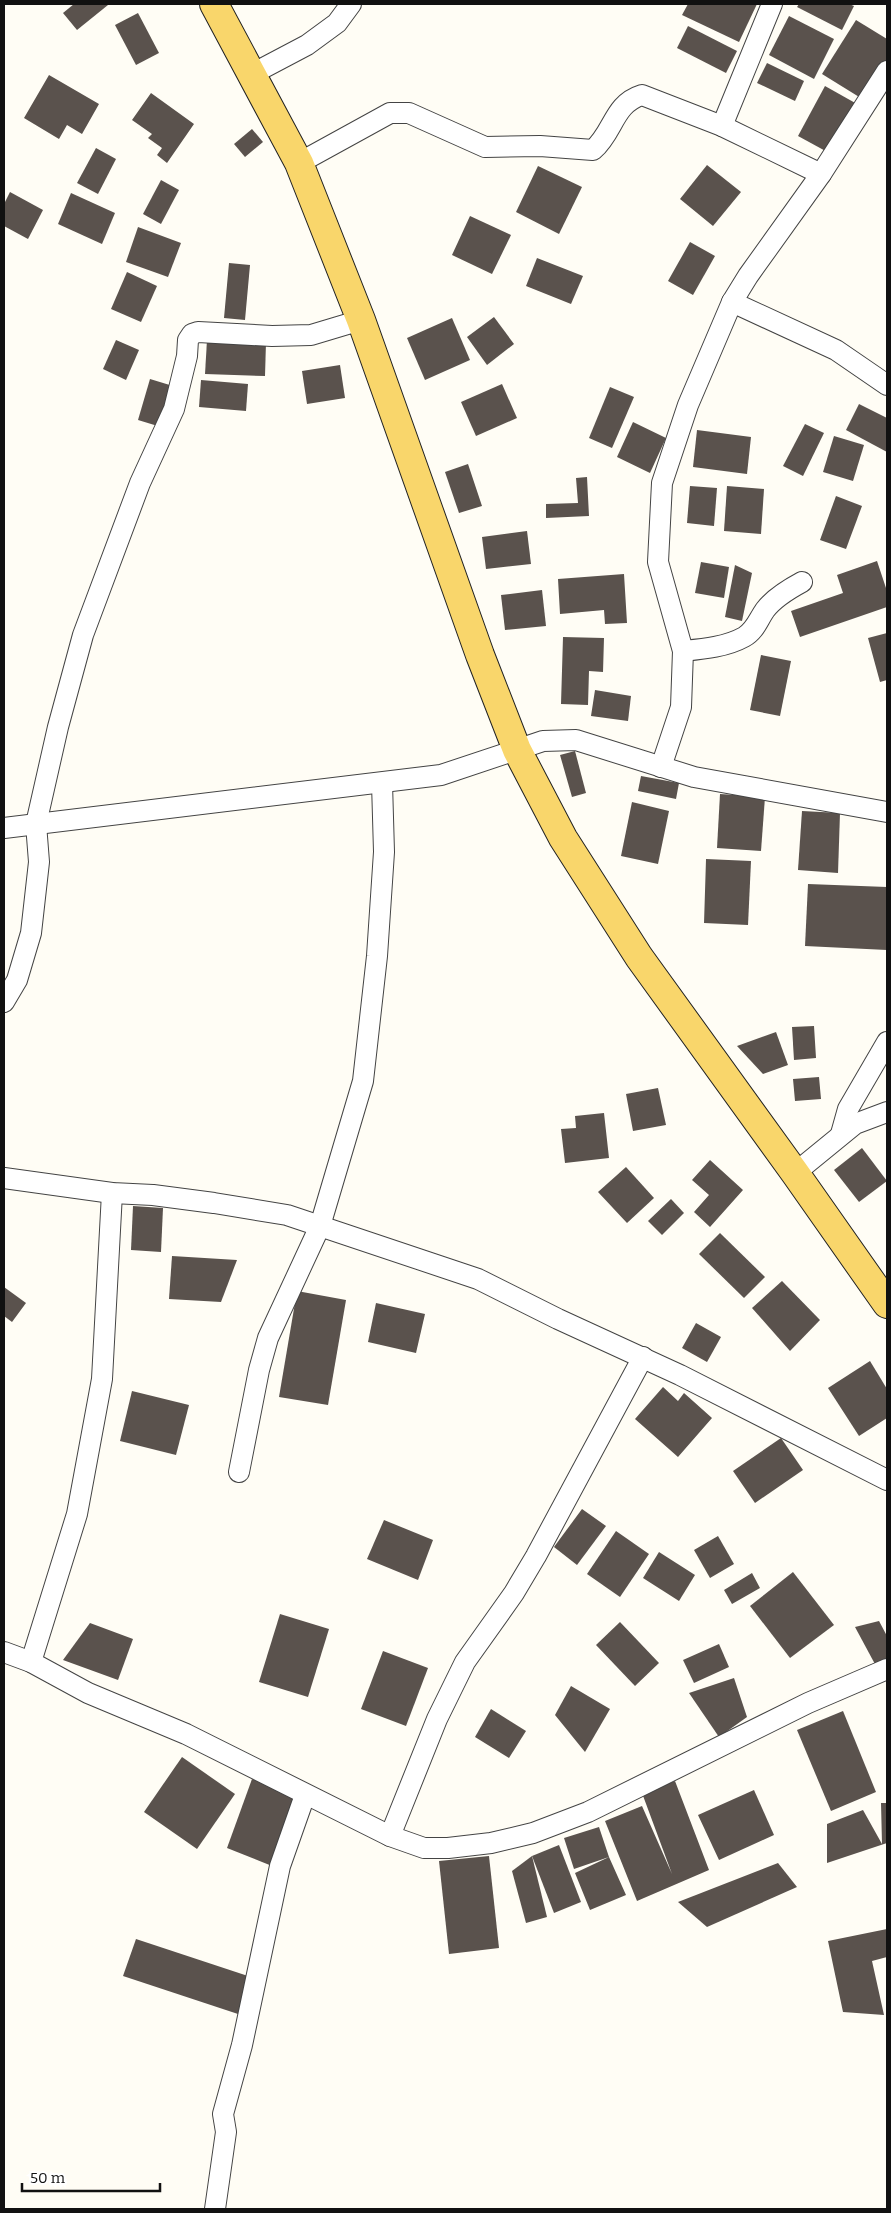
<svg xmlns="http://www.w3.org/2000/svg" width="891" height="2213" font-family="Bitter,serif">
<style>
.building{fill:#5a524d}
.lines{fill:none;stroke-linecap:round;stroke-linejoin:round}
.minor-casing{stroke:#444;stroke-width:22}
.primary-casing{stroke:#222;stroke-width:30}
.minor{stroke:#fff;stroke-width:20}
.primary{stroke:#f9d66b;stroke-width:28}
</style>
<rect width="100%" height="100%" fill="#fffdf5"/>
<!-- building -->
<g class="building">
<polygon points="74,4 106,4 108,5 77,30 63,13"/>
<polygon points="688,4 757,4 739,42 682,15"/>
<polygon points="799,4 849,4 854,6 842,30 797,7"/>
<polygon points="138,13 159,53 136,65 115,25"/>
<polygon points="789,16 834,39 814,79 769,55"/>
<polygon points="856,20 887,39 887,61 864,100 822,74"/>
<polygon points="688,26 737,51 726,73 677,48"/>
<polygon points="767,63 804,81 795,101 757,83"/>
<polygon points="49,75 99,104 82,134 67,125 59,139 24,118"/>
<polygon points="825,86 857,104 831,154 798,136"/>
<polygon points="151,93 194,124 167,163 157,155 162,148 148,138 152,134 132,120"/>
<polygon points="252,129 263,142 245,157 234,144"/>
<polygon points="96,148 116,159 98,194 77,183"/>
<polygon points="707,165 741,192 713,226 680,199"/>
<polygon points="538,166 582,187 559,234 516,212"/>
<polygon points="161,180 179,190 161,224 143,214"/>
<polygon points="10,192 43,210 28,239 4,226 4,204"/>
<polygon points="71,193 115,213 102,244 58,224"/>
<polygon points="470,216 511,235 492,274 452,255"/>
<polygon points="138,227 181,243 168,277 126,262"/>
<polygon points="690,242 715,256 693,295 668,281"/>
<polygon points="537,258 583,276 571,304 526,286"/>
<polygon points="229,263 250,265 245,320 224,318"/>
<polygon points="127,272 157,286 141,322 111,309"/>
<polygon points="494,317 514,344 487,365 467,337"/>
<polygon points="452,318 470,360 425,380 407,338"/>
<polygon points="116,340 139,350 126,380 103,369"/>
<polygon points="207,340 266,342 265,376 205,374"/>
<polygon points="340,365 345,398 307,404 302,371"/>
<polygon points="150,379 173,386 161,427 138,420"/>
<polygon points="201,380 248,384 246,411 199,407"/>
<polygon points="502,384 517,418 476,436 461,402"/>
<polygon points="610,387 634,397 612,448 589,438"/>
<polygon points="859,404 887,418 887,452 846,430"/>
<polygon points="633,422 666,438 650,473 617,457"/>
<polygon points="805,424 824,433 803,476 783,466"/>
<polygon points="697,430 751,437 747,474 693,467"/>
<polygon points="834,436 864,445 853,481 823,472"/>
<polygon points="468,464 482,506 459,513 445,472"/>
<polygon points="587,477 589,516 546,518 546,504 578,503 576,478"/>
<polygon points="690,486 717,488 714,526 687,523"/>
<polygon points="727,486 764,489 761,534 724,531"/>
<polygon points="836,496 862,506 846,549 820,540"/>
<polygon points="527,531 531,564 486,569 482,537"/>
<polygon points="877,561 887,591 887,607 800,637 791,611 843,593 837,575"/>
<polygon points="701,562 729,567 724,598 695,593"/>
<polygon points="735,565 752,573 742,621 725,617"/>
<polygon points="624,574 627,623 605,624 604,610 560,614 558,579"/>
<polygon points="542,590 546,626 505,630 501,595"/>
<polygon points="887,633 887,680 880,682 868,638"/>
<polygon points="563,637 604,638 603,672 589,671 588,705 561,704"/>
<polygon points="761,655 791,661 780,716 750,710"/>
<polygon points="595,690 631,696 628,721 591,716"/>
<polygon points="575,751 586,793 572,797 560,755"/>
<polygon points="641,776 679,783 676,799 638,791"/>
<polygon points="720,794 765,797 761,851 717,848"/>
<polygon points="632,802 669,811 658,864 621,856"/>
<polygon points="802,811 840,813 838,873 798,870"/>
<polygon points="706,859 751,861 748,925 704,923"/>
<polygon points="808,884 887,887 887,950 805,946"/>
<polygon points="814,1026 816,1058 794,1060 792,1027"/>
<polygon points="776,1032 788,1065 763,1074 737,1046"/>
<polygon points="819,1077 821,1099 795,1101 793,1079"/>
<polygon points="658,1088 666,1125 633,1131 626,1094"/>
<polygon points="604,1113 609,1158 565,1163 561,1129 576,1128 575,1116"/>
<polygon points="862,1148 887,1181 859,1202 834,1170"/>
<polygon points="710,1160 743,1190 710,1227 694,1212 709,1195 692,1180"/>
<polygon points="626,1167 654,1198 627,1223 598,1192"/>
<polygon points="671,1199 684,1213 662,1235 648,1221"/>
<polygon points="133,1206 163,1208 161,1252 131,1250"/>
<polygon points="720,1233 765,1277 744,1298 699,1254"/>
<polygon points="172,1256 237,1260 221,1302 169,1299"/>
<polygon points="782,1281 820,1320 790,1351 752,1308"/>
<polygon points="4,1287 26,1303 12,1322 4,1316"/>
<polygon points="297,1291 346,1300 328,1405 279,1397"/>
<polygon points="376,1303 425,1314 416,1353 368,1342"/>
<polygon points="696,1323 721,1337 707,1362 682,1348"/>
<polygon points="870,1361 887,1389 887,1418 859,1436 828,1388"/>
<polygon points="663,1387 678,1401 684,1393 712,1418 678,1457 635,1419"/>
<polygon points="132,1391 189,1405 176,1455 120,1441"/>
<polygon points="781,1438 803,1470 755,1503 733,1471"/>
<polygon points="582,1509 606,1526 577,1565 554,1547"/>
<polygon points="384,1520 433,1540 418,1580 367,1559"/>
<polygon points="616,1531 649,1554 620,1597 587,1574"/>
<polygon points="718,1536 734,1564 710,1578 694,1550"/>
<polygon points="659,1552 695,1575 679,1601 643,1578"/>
<polygon points="793,1572 834,1625 790,1658 750,1606"/>
<polygon points="752,1573 760,1588 732,1604 724,1590"/>
<polygon points="280,1614 329,1629 308,1697 259,1682"/>
<polygon points="879,1621 887,1636 887,1660 876,1666 855,1627"/>
<polygon points="620,1622 659,1663 635,1686 596,1645"/>
<polygon points="90,1623 133,1639 118,1680 63,1660"/>
<polygon points="719,1644 729,1667 694,1683 683,1660"/>
<polygon points="383,1651 428,1668 406,1726 361,1709"/>
<polygon points="734,1678 747,1717 719,1737 689,1693"/>
<polygon points="571,1686 610,1709 585,1752 555,1715"/>
<polygon points="491,1709 526,1731 509,1758 475,1737"/>
<polygon points="843,1711 876,1792 831,1811 797,1730"/>
<polygon points="182,1757 235,1794 197,1849 144,1812"/>
<polygon points="252,1779 298,1796 272,1866 227,1848"/>
<polygon points="675,1781 709,1870 637,1901 605,1821 642,1806 672,1874 642,1793"/>
<polygon points="754,1790 774,1835 719,1860 698,1815"/>
<polygon points="881,1803 887,1803 887,1843 827,1863 827,1824 863,1810 882,1844"/>
<polygon points="599,1827 609,1857 626,1895 590,1910 575,1873 609,1857 574,1869 564,1838"/>
<polygon points="559,1845 581,1902 554,1913 532,1856"/>
<polygon points="489,1856 499,1948 449,1954 439,1861"/>
<polygon points="532,1856 547,1917 526,1923 512,1871"/>
<polygon points="778,1863 797,1887 707,1927 678,1902"/>
<polygon points="887,1929 887,1957 872,1961 884,2015 843,2012 828,1941"/>
<polygon points="136,1939 251,1977 238,2014 123,1976"/>
</g>
<g class="lines">
<defs>
<g id="minor">
<polyline points="252,74 307,45 337,23 351,4"/>
<polyline points="722,126 772,4"/>
<path d="M299,163L390,113H409L485,147L540,146L593,150C614,132 613,104 642,95L722,126L821,174"/>
<polyline points="732,302 836,350 887,385"/>
<path d="M683,651C703,649 726,647 744,637C755,631 758,620 765,610C774,598 789,589 802,582"/>
<polyline points="661,767 681,707 683,651 658,562 662,483 688,405 732,302 748,276 821,174 887,71"/>
<polyline points="4,828 441,775 543,741 576,740 694,777 887,812"/>
<polyline points="4,1002 17,980 31,933 39,862 36,824 58,727 83,635 140,483 174,409 187,356 188,340 192,334 198,332 272,336 311,335 361,320"/>
<polyline points="841,1134 848,1109 887,1042"/>
<polyline points="795,1173 855,1124 887,1112"/>
<polyline points="4,1178 112,1193 153,1195 214,1203 287,1215 478,1279 558,1319 680,1375 887,1480"/>
<polyline points="239,1472 259,1370 268,1338 320,1226 363,1081 377,956 384,852 382,783"/>
<polyline points="4,1652 31,1662 88,1693 186,1734 390,1836 424,1848 448,1848 491,1843 533,1833 588,1812 808,1703 887,1669"/>
<polyline points="31,1662 77,1514 102,1379 112,1193"/>
<polyline points="390,1836 437,1719 465,1662 514,1593 536,1556 643,1357"/>
<polyline points="215,2209 226,2132 223,2114 242,2045 280,1866 305,1795"/>
</g>
<polyline id="primary" points="214,4 299,163 361,320 480,655 517,750 563,838 639,957 795,1173 887,1304"/>
</defs>
<!-- minor casing -->
<use href="#minor" class="minor-casing"/>
<!-- primary casing -->
<use href="#primary" class="primary-casing"/>
<!-- minor -->
<use href="#minor" class="minor"/>
<!-- primary -->
<use href="#primary" class="primary"/>
</g>
<!-- border -->
<rect width="891" height="2213" fill="none" stroke="#111111" stroke-width="10"/>
<!-- scale -->
<path d="M22 2183v8h138v-8" fill="none" stroke="#111111" stroke-width="2.5"/>
<text x="30" y="2183" font-size="15" fill="#111111" stroke="#ffffff" stroke-width="4" paint-order="stroke">50 m</text>
</svg>
